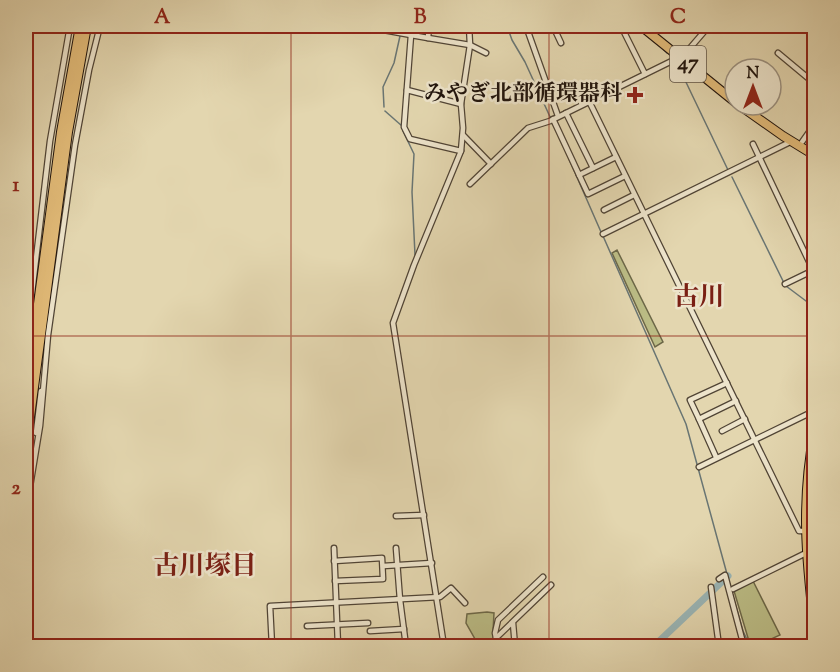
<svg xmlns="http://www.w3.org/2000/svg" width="840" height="672" font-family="'Sorts Mill Goudy','Noto Serif JP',serif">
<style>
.green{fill:#bbbc85;stroke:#6d6848;stroke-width:1.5}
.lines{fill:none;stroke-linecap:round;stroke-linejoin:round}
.stream{stroke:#697573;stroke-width:1.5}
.river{stroke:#9ab6b7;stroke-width:7}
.street-casing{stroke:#504435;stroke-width:7}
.highway-casing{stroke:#1f130c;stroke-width:10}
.street{stroke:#ede4cb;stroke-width:4.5}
.highway{stroke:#e2bb78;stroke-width:8}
.grid{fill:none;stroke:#8f2418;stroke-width:1.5;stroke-opacity:0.55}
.poi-dot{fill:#8f2418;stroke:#ede4cb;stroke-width:2}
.labels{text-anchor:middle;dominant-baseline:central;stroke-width:5;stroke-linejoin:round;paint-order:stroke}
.shield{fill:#ede4cb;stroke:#5d5245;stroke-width:1.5}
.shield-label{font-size:21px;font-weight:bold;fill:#1f130c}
.poi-label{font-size:22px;font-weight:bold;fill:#1f130c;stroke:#ede4cb;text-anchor:end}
.quarter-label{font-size:26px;font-weight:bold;fill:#7a1f14;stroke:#ede4cb}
.neatline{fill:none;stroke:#8f2418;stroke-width:2}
.grid-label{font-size:20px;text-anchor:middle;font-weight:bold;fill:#8f2418}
</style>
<rect width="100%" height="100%" fill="#e3d6af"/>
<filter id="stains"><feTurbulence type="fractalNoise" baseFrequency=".00333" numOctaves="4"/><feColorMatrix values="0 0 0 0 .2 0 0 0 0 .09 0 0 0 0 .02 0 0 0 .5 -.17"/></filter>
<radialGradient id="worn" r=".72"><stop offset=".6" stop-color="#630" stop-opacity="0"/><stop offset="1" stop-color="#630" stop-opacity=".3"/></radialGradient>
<!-- green -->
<g class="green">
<polygon points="617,250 663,342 655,347 612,253"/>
<polygon points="753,581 780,635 756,646 753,646 748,638 734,591"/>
<polygon points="487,612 494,613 493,632 496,646 479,646 466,623 467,614"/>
</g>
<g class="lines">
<!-- stream -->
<g class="stream">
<polyline points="507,26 512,40 525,62 551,119"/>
<polyline points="655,42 660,46"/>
<polyline points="664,50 667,53"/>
<polyline points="684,78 728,170"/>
<polyline points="384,107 383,87 394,63 400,36"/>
<polyline points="385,111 402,126"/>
<polyline points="403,131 414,154 412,192 415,255"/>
<polyline points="569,159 601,232"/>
<polyline points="732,177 784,283"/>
<polyline points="603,236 686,424 727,574"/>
<polyline points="786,286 814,307"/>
<polyline points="392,320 402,291"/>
<polyline points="728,579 743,631 750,646"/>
<polyline points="440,632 442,645"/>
</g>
<!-- river -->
<polyline class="river" points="654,646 728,576"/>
<defs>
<g id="street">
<polyline points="429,26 428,38 411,35 404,127 410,139 461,151"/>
<polyline points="526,26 558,116"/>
<polyline points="553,26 561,43"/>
<polyline points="621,26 645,74"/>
<polyline points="367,27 411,35"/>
<polyline points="428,38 470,45 486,53"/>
<polyline points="778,53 814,83"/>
<polyline points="684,55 709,26"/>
<polyline points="407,90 461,104"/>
<polyline points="589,101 799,531 805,531"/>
<polyline points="566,113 593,168"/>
<polyline points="553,119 588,194 625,176"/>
<polyline points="463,135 491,164"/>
<polyline points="802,142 814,125"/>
<polyline points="753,144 814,272"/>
<polyline points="579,175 616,157"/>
<polyline points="470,184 528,128 550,121 680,57"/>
<polyline points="604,210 634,195"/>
<polyline points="603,234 788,143 789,140"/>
<polyline points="785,284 814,270"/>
<polyline points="26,343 50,141 70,26"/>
<polyline points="727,383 690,400 699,419 736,401"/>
<polyline points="699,419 716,457"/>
<polyline points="722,431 745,419"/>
<polyline points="36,433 41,391"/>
<polyline points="699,467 814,411"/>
<polyline points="26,511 40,426 48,335 75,145 89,70 100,26"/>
<polyline points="396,516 424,515"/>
<polyline points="334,548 338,646"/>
<polyline points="396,548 400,600 406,646"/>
<polyline points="334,561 382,558 383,579 335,581"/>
<polyline points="383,566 432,563"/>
<polyline points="719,579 725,575 742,639 746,646"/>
<polyline points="711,587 719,646"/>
<polyline points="733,589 806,553 814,551"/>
<polyline points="513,623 515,646"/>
<polyline points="307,626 368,623"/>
<polyline points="370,631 404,629"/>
<polyline points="496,638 495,633 498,620 543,577"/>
<polyline points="272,646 270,606 440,597 451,588 465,603"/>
<polyline points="309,646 338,645"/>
<polyline points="444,646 393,323 414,265 461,151 463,128 461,104 470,45 469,26"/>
<polyline points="498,646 496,638 551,585"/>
<polyline points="529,646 534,646"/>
<polyline points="666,646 675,645"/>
</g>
<g id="highway">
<polyline points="641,26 735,102"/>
<polyline points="739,105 783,136 814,155"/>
<polyline points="26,394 61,132 80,26"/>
<path d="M814,433C801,503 806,556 814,625"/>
<polyline points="26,447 68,132 87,26"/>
</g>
</defs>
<!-- street casing -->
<use href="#street" class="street-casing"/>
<!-- highway casing -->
<use href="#highway" class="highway-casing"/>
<!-- street -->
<use href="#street" class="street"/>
<!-- highway -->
<use href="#highway" class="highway"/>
</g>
<!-- grid -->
<path class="grid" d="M291,26V646M549,26V646M26,336H814"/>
<!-- markers -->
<path class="poi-dot" d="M632 86h6v6h6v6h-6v6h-6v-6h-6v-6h6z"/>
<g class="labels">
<!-- shield labels -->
<rect class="shield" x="670" y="46" width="36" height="36" rx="4.5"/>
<g class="shield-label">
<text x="688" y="64">47</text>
</g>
<!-- poi labels -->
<g class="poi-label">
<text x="622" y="95">みやぎ北部循環器科</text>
</g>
<!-- quarter labels -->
<g class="quarter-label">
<text x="699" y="298">古川</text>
<text x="205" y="567">古川塚目</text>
</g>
</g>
<!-- margin -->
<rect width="840" height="672" fill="none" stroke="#e3d6af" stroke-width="66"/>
<!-- north arrow -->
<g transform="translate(753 87)"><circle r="28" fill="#ede4cb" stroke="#9b907f" stroke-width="1.5"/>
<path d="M0-4.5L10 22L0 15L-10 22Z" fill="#8f2418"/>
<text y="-9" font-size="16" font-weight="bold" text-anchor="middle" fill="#1f130c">N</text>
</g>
<rect x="33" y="33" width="774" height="606" class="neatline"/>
<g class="grid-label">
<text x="162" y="23">A</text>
<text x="420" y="23">B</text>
<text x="678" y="23">C</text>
<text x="16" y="191">1</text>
<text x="16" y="494">2</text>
</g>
<rect width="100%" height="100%" filter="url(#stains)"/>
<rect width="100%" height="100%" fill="url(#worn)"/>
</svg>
